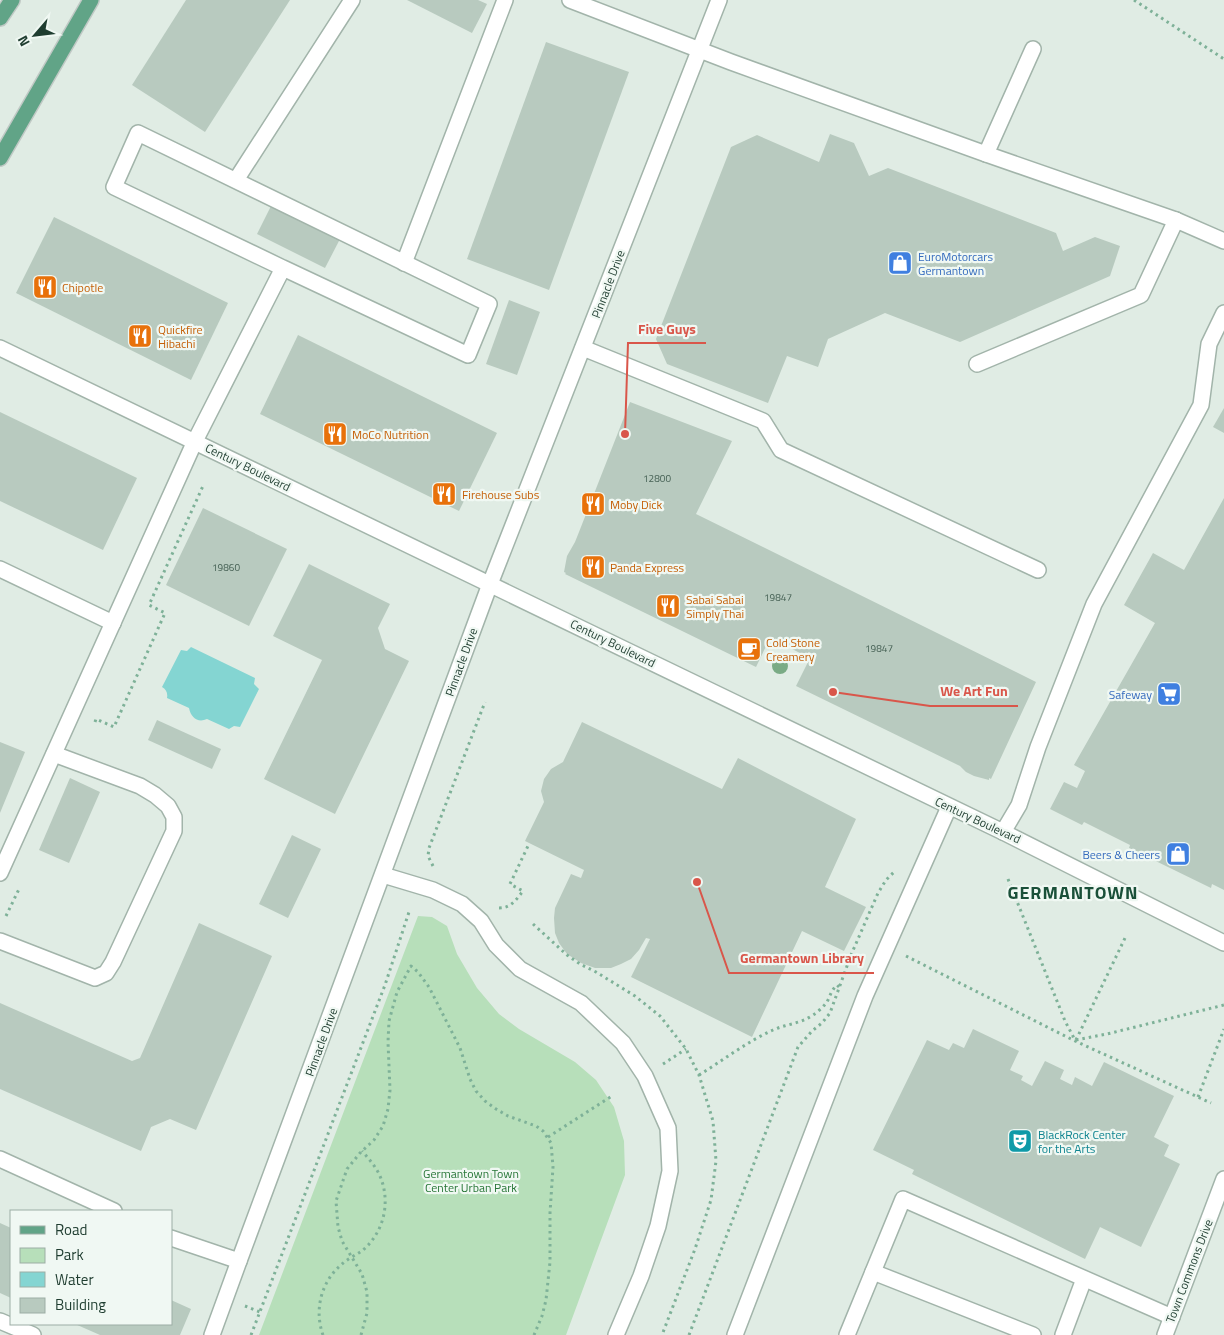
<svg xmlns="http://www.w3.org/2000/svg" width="1224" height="1335" font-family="'Titillium Web',sans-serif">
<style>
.green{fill:#b7dfba}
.water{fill:#84d5d2}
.building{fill:#b8cabf}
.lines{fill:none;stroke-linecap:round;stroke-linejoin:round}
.minor-casing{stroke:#a2b4aa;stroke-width:18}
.major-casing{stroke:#c0c9c5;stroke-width:18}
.path{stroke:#7eb198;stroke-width:3;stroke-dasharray:2.5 4;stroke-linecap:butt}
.minor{stroke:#fff;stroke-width:15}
.major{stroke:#61a487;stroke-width:15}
.tree{fill:#7aab85}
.labels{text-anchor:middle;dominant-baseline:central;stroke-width:4.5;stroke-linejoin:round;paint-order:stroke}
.number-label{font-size:10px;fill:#456054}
.shop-label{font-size:12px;fill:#366cbe;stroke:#f0f8f3;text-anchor:end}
.street-label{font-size:12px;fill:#1f3d30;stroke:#f0f8f3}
.food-label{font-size:12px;fill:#c56008;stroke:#f0f8f3;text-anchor:start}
.culture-label{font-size:12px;fill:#0d838f;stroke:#f0f8f3;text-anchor:start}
.park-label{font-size:12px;fill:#277637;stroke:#f0f8f3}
.district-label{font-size:18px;font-weight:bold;letter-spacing:1px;fill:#1a5039;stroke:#f0f8f3}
.leader{fill:none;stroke:#d9564a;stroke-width:2}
.callout-dot{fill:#d9564a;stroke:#f0f8f3;stroke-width:2}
.callout-label{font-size:14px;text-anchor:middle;font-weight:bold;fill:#d9564a;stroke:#f0f8f3;stroke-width:4.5;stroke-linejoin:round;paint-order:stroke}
</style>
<rect width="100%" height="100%" fill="#e0ece4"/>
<!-- green -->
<polygon class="green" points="418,916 432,917 447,926 457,954 477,988 499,1014 519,1029 575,1062 596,1080 614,1107 624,1141 625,1175 566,1335 259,1335"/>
<!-- water -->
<path class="water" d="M191,647L255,678L254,684L259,689L240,727L234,726L229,729L207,719C198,723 191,718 189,708L167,698C168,693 166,689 162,687L181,650L187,651Z"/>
<!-- building -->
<g class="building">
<polygon points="186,0 290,0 205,132 132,85"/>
<polygon points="407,0 478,0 487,4 472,33"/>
<polygon points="546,42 629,72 549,290 467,259"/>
<polygon points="830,134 854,143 869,176 888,168 1056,233 1063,251 1095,237 1120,246 1110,276 960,342 885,313 828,339 818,367 787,356 768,403 667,364 656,339 731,147 757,135 819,162"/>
<polygon points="272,204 340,239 325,268 257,234"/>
<polygon points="54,217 228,303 191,380 16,293"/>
<polygon points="509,300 540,312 517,375 486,364"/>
<polygon points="298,335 497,433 459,511 260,414"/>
<polygon points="630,402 732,441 696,514 1036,682 991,779 989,778 989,780 974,776 966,772 960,766 796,686 810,658 770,638 756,667 565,574 566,573 564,572 567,556 575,542 579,532"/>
<polygon points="1224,408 1224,433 1213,427"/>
<polygon points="0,412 137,478 103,550 0,501"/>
<polygon points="1224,498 1224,890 1212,884 1211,888 1129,848 1130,845 1084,822 1082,825 1050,809 1064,782 1077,788 1085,771 1074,765 1155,623 1124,605 1153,553 1184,570"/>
<polygon points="203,508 287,549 249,626 166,585"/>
<polygon points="309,564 390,604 378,628 385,649 409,661 335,814 264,779 322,660 273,636"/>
<polygon points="157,720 221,749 212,769 148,740"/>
<polygon points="582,722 722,789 738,758 856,819 825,887 866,907 844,951 802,931 752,1037 631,977 650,939 646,938 639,950 631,959 621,964 611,968 595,968 581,963 567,954 559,943 555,933 554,918 555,908 571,874 581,878 584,870 525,841 544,802 541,791 544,779 551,769 563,762"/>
<polygon points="0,742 25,752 0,813"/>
<polygon points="70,778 100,792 69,863 39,850"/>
<polygon points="292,835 321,849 288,918 259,904"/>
<polygon points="199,923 272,956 196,1130 170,1119 151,1127 141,1151 0,1089 0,1003 132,1061 140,1058"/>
<polygon points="973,1029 1019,1051 1010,1070 1023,1076 1021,1080 1032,1086 1045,1061 1064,1070 1060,1079 1072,1085 1075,1077 1092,1086 1104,1062 1174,1096 1154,1137 1169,1145 1164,1156 1180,1164 1141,1247 1100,1227 1085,1259 912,1174 914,1170 873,1150 927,1040 949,1050 953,1043 964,1048"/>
<polygon points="0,1223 11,1228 11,1298 0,1293"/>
<polygon points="171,1300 191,1309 180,1335 100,1335 75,1324 171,1324"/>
</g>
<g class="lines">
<defs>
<g id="minor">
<polyline points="570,0 731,62 986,154 1176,220 1224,241"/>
<polyline points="986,154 1033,49"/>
<polyline points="236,180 352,0"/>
<polyline points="404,263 505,0"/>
<polyline points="0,348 1003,832 1224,943"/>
<polyline points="583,348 763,421 781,450 1038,570"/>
<polyline points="977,364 1141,295 1176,220"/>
<polyline points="0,569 113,623"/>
<polyline points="1003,832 1019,805 1038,747 1094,604 1201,405 1209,344 1224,313"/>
<polyline points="0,873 195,441 283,268 468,355 489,304 138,133 114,187 283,268"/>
<polyline points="383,875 433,890 462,904 481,921 496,945 520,969 581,1003 623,1043 645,1076 668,1128 670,1171 658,1226 641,1276 616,1335"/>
<polyline points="0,941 95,978 106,973 113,962 174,831 174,817 168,806 155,795 140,786 54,754"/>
<polyline points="0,1159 114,1211"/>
<polyline points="171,1238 239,1261 490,584 719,0"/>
<polyline points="873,1272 1033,1335"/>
<polyline points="0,1321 33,1335"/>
<polyline points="212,1335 239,1261"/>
<polyline points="735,1335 865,996 949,807"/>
<polyline points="847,1335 903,1199 1172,1317"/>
<polyline points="1063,1335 1084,1279"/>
<polyline points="1165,1335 1224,1179"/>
</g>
<g id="major">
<polyline points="0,18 12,0"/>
<polyline points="0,158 91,0"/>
</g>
</defs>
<!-- minor casing -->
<use href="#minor" class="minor-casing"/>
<!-- major casing -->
<use href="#major" class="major-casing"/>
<!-- path -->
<g class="path">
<polyline points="1134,0 1224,59"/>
<polyline points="95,722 96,719 114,727 165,613 149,605 203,486"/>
<polyline points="433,866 428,856 429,848 485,702"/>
<polyline points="1008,879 1065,1021 1075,1040"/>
<path d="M499,908C511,908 516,900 523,891L510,884L528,846"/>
<polyline points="6,916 20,887"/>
<polyline points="533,924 567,955 580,964 596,972 635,996 660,1016 686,1049 699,1075 713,1121 716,1161 711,1200 695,1249 662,1335"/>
<polyline points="906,956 1075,1041 1211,1103"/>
<polyline points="1076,1040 1107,1034 1224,1005"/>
<polyline points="1076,1040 1126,936"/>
<polyline points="663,1064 686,1049"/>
<path d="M699,1075C722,1061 748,1041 773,1030C786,1024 800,1024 813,1015C818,1012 823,1007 827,1002C830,996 832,989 837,985L839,987"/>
<polyline points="1198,1097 1224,1029"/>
<polyline points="548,1137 612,1096"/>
<polyline points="245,1306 260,1312"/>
<polyline points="251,1335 385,985 409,912"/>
<path d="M323,1335C314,1310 321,1282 341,1265C347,1259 356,1255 363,1250C384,1232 391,1202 380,1176C376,1167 369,1159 362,1151"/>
<polyline points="361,1335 367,1313 367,1292 362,1274 342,1241 338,1227 336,1201 347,1169 360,1153 374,1140 383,1126 388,1109 390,1090 388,1042 389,1021 397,992 411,966 418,972 429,987 460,1048 470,1079 476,1091 485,1101 496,1109 508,1116 536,1126 543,1131 551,1143 553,1167 550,1213 550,1262 546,1300 542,1316 534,1335"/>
<polyline points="689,1335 798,1047 812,1031 822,1023 830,1013 851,955 878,893 886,880 894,872"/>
</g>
<!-- minor -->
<use href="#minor" class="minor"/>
<!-- major -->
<use href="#major" class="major"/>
</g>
<!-- trees -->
<circle class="tree" cx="780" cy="666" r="8"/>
<!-- icons -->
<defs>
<symbol id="shop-square" viewBox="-11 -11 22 22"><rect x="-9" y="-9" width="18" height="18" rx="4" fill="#3f7fe0" stroke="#f0f8f3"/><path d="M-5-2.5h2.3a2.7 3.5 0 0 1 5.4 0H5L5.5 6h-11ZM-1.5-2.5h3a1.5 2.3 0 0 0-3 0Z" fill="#fff"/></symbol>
<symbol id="restaurant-square" viewBox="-11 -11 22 22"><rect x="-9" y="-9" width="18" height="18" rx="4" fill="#e8710a" stroke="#f0f8f3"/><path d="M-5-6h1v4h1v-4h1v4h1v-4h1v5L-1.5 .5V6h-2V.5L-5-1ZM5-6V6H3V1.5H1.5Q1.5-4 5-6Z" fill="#fff"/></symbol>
<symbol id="cafe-square" viewBox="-11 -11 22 22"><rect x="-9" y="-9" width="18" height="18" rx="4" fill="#e8710a" stroke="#f0f8f3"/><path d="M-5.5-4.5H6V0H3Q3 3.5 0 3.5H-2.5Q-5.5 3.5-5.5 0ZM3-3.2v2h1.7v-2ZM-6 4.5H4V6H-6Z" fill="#fff"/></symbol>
<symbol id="supermarket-square" viewBox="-11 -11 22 22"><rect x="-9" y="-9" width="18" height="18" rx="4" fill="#3f7fe0" stroke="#f0f8f3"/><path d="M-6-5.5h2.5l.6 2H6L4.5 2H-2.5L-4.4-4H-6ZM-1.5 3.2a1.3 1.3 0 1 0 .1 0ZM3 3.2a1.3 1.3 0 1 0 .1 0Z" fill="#fff"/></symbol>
<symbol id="theatre-square" viewBox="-11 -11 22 22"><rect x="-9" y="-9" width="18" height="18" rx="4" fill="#0f9aa8" stroke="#f0f8f3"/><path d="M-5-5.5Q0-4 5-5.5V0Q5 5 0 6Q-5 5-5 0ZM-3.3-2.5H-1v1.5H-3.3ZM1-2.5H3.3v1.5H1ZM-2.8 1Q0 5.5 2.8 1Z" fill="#fff"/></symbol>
</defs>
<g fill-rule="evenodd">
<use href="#shop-square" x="886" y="249" width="28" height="28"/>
<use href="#restaurant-square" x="31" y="273" width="28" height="28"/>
<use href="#restaurant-square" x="126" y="322" width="28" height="28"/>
<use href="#restaurant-square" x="321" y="420" width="28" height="28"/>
<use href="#restaurant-square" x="430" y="480" width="28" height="28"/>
<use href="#restaurant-square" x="579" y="490" width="28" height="28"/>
<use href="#restaurant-square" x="579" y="553" width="28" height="28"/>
<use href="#restaurant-square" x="654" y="592" width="28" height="28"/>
<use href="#cafe-square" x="735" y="635" width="28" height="28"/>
<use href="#supermarket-square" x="1155" y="680" width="28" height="28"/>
<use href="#shop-square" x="1164" y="840" width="28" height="28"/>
<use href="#theatre-square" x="1006" y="1127" width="28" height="28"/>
</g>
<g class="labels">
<!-- number labels -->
<g class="number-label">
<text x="657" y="478">12800</text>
<text x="226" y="567">19860</text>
<text x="778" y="597">19847</text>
<text x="879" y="648">19847</text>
</g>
<!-- shop labels -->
<g class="shop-label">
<text x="918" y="256" text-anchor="start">EuroMotorcars<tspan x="918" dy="14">Germantown</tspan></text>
<text x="1152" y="694">Safeway</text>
<text x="1160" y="854">Beers &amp; Cheers</text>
</g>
<!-- street labels -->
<g class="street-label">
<text transform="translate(608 284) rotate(-69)">Pinnacle Drive</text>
<text transform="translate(248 467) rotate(26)">Century Boulevard</text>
<text transform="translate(613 643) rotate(26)">Century Boulevard</text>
<text transform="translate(461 662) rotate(-70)">Pinnacle Drive</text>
<text transform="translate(978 820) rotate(25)">Century Boulevard</text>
<text transform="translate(321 1042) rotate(-70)">Pinnacle Drive</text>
<text transform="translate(1189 1271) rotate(-69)">Town Commons Drive</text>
</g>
<!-- food labels -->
<g class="food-label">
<text x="62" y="287">Chipotle</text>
<text x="158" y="329">Quickfire<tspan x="158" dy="14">Hibachi</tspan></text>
<text x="352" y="434">MoCo Nutrition</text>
<text x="462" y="494">Firehouse Subs</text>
<text x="610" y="504">Moby Dick</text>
<text x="610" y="567">Panda Express</text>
<text x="686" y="599">Sabai Sabai<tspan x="686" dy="14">Simply Thai</tspan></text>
<text x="766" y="642">Cold Stone<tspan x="766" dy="14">Creamery</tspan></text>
</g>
<!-- culture labels -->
<g class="culture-label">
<text x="1038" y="1134">BlackRock Center<tspan x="1038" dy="14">for the Arts</tspan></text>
</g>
<!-- park labels -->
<g class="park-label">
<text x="471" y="1173">Germantown Town<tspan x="471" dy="14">Center Urban Park</tspan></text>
</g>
<!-- district labels -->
<g class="district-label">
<text x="1073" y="892">GERMANTOWN</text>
</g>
</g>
<!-- callouts -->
<path class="leader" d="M625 434L628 343H706M833 692L930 706H1018M697 882L729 973H874"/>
<g class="callout-dot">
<circle cx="625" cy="434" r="5"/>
<circle cx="833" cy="692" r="5"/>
<circle cx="697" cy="882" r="5"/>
</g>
<g class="callout-label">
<text x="667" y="334">Five Guys</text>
<text x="974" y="696">We Art Fun</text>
<text x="802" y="963">Germantown Library</text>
</g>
<!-- legend -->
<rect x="10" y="1210" width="162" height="115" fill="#f0f8f3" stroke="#9cada5"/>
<rect x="20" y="1226" width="25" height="8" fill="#61a487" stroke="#9cada5"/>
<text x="55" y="1235" font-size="15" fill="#1f3d30">Road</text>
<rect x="20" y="1248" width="25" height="15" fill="#b7dfba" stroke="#9cada5"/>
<text x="55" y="1260" font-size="15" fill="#1f3d30">Park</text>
<rect x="20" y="1272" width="25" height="15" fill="#84d5d2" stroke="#9cada5"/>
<text x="55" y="1285" font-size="15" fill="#1f3d30">Water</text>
<rect x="20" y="1298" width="25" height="15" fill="#b8cabf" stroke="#9cada5"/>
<text x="55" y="1310" font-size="15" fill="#1f3d30">Building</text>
<!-- north arrow -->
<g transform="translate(35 35) rotate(242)" stroke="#f0f8f3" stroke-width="4" paint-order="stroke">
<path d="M0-4L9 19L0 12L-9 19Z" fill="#1f3d30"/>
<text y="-8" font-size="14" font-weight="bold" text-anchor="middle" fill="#1f3d30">N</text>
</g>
</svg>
